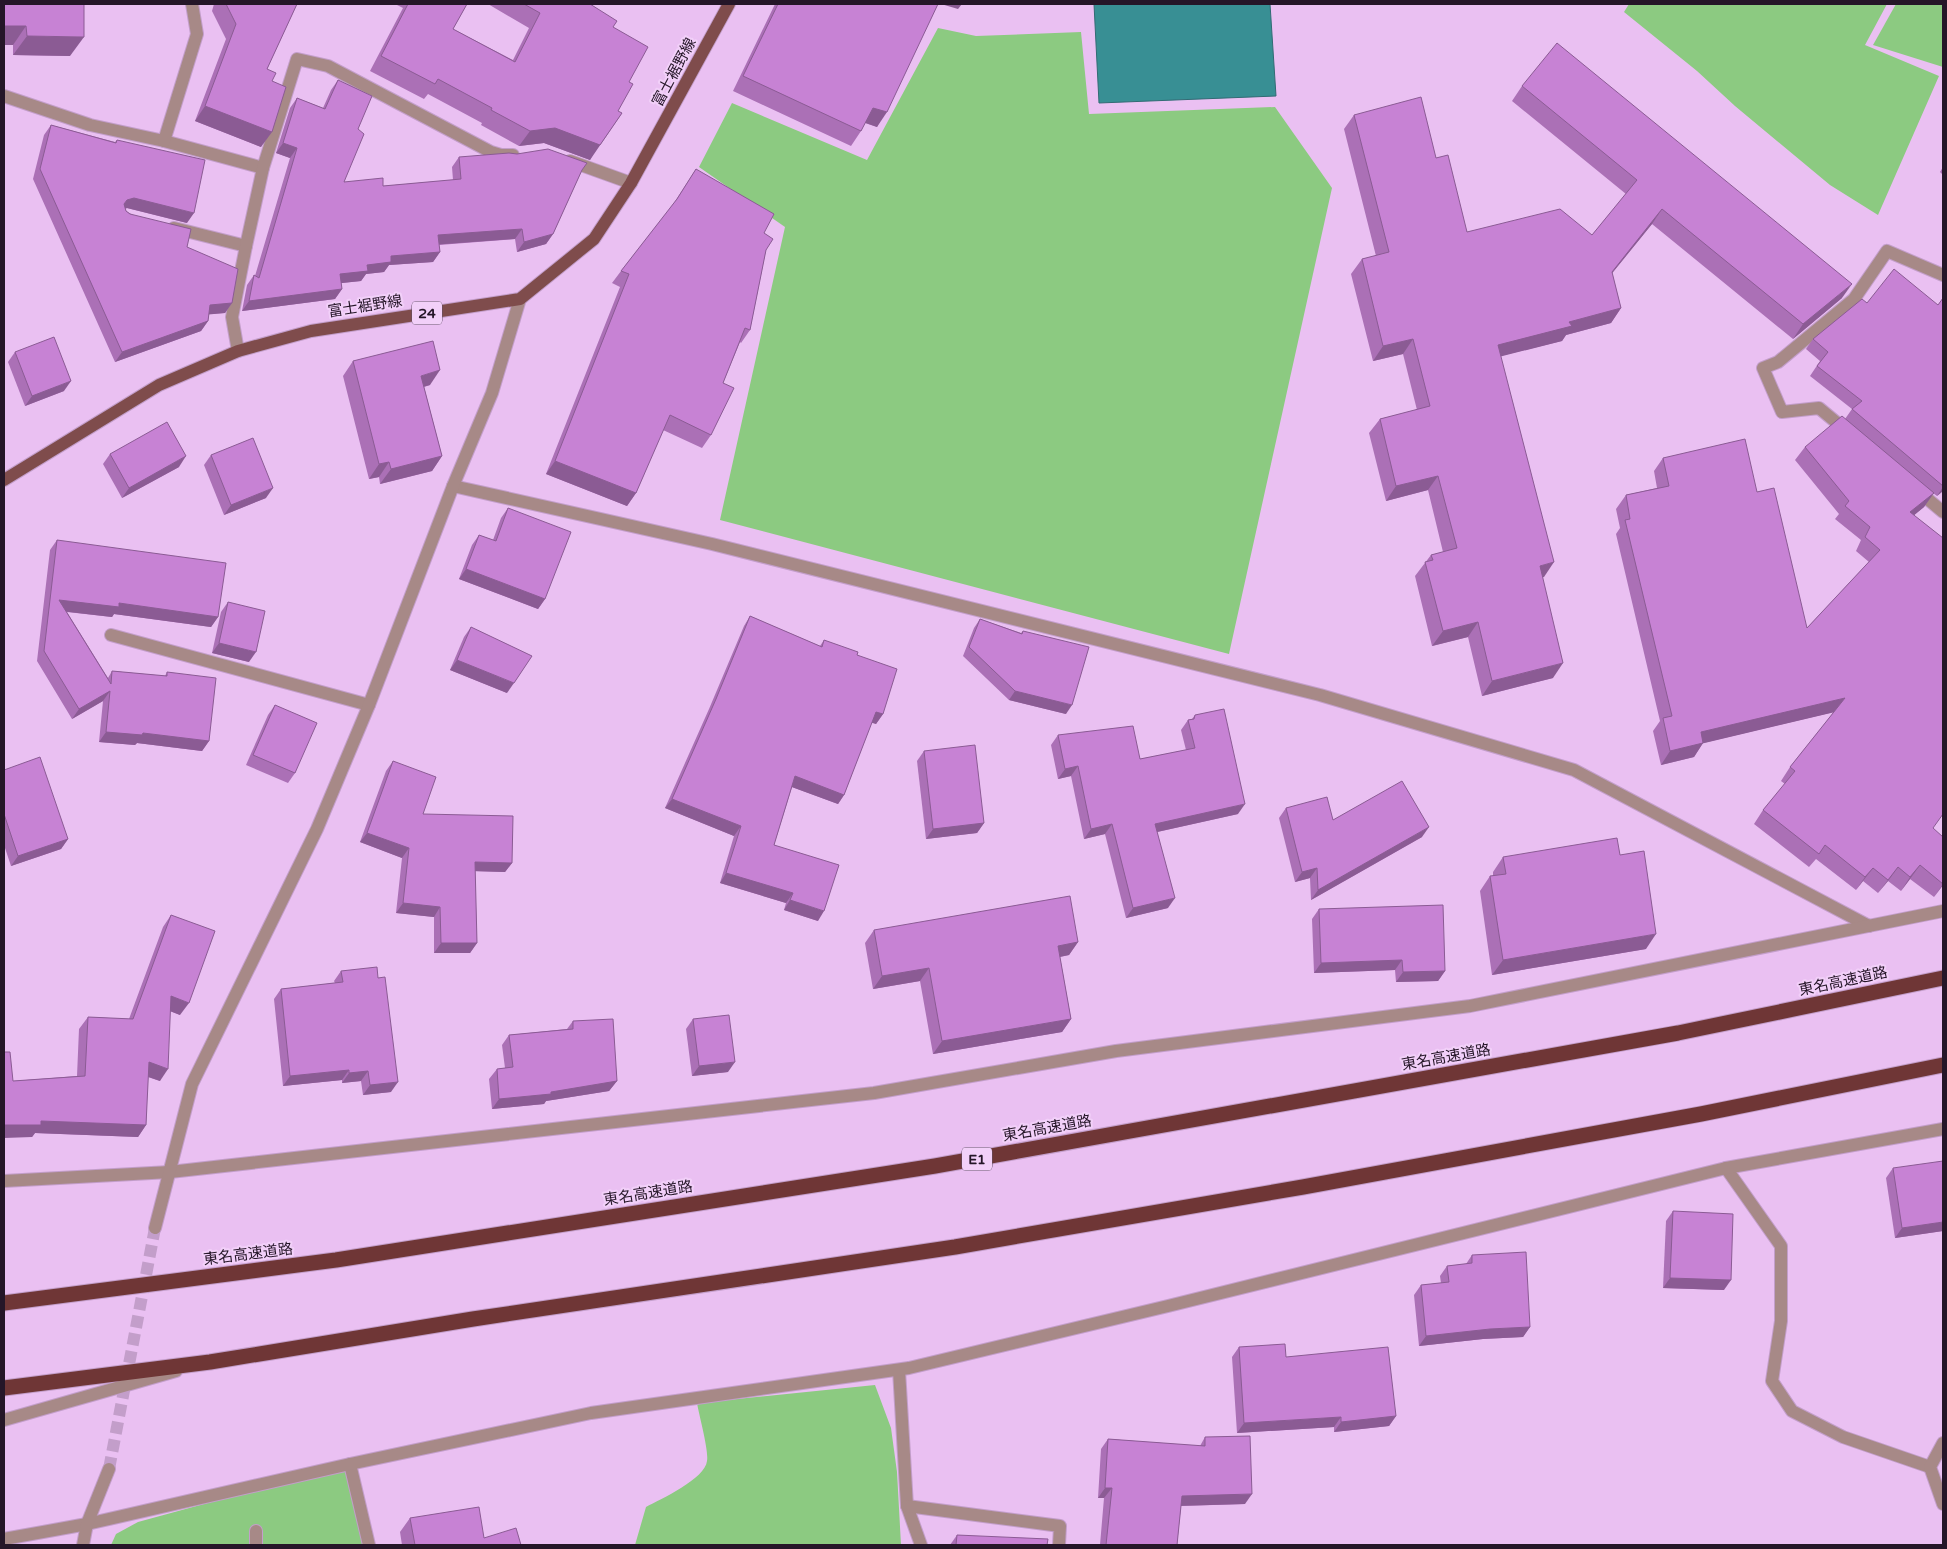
<svg xmlns="http://www.w3.org/2000/svg" width="1947" height="1549" font-family="'Varela Round','Noto Sans JP',sans-serif">
<style>
.green{fill:#8cca81}
.water{fill:#388f94;stroke:#326b74}
.lines{fill:none;stroke-linecap:round;stroke-linejoin:round}
.street-tunnel{stroke:#c39eca;stroke-width:12;stroke-dasharray:12 6;stroke-linecap:butt}
.lane-casing{stroke:#c39eca;stroke-width:14}
.street-casing{stroke:#c39eca;stroke-width:14}
.primary-casing{stroke:#c39eca;stroke-width:14}
.highway-casing{stroke:#c39eca;stroke-width:17}
.lane{stroke:#a78987;stroke-width:12}
.street{stroke:#a78987;stroke-width:12}
.primary{stroke:#7f4c4c;stroke-width:12}
.highway{stroke:#6f3636;stroke-width:15}
.wall{fill:#ab70b6}
.shaded-wall{fill:#8b5b94}
.building{fill:#c782d4;stroke:#8b5b94}
.labels{text-anchor:middle;dominant-baseline:central;stroke-width:4;stroke-linejoin:round;paint-order:stroke}
.shield{fill:#f2d0f9;stroke:#624e67;stroke-width:1}
.shield-label{font-size:14px;font-weight:bold;fill:#251628}
.street-label{font-size:15px;fill:#251628;stroke:#f2d0f9}
</style>
<rect width="100%" height="100%" fill="#eac0f2"/>
<!-- green -->
<g class="green">
<polygon points="1629,4 1887,4 1865,45 1939,76 1878,215 1830,185 1735,106 1697,71 1624,12"/>
<polygon points="1896,4 1943,4 1943,67 1873,45"/>
<polygon points="938,28 976,36 1081,32 1089,114 1275,107 1332,188 1229,654 720,520 785,227 699,167 732,103 867,160"/>
<path d="M875,1385L891,1428L897,1472L901,1545H635L646,1507C661,1499 705,1479 707,1461C709,1451 699,1415 697,1403Z"/>
<polygon points="350,1464 369,1545 111,1545 116,1534 138,1522"/>
</g>
<!-- water -->
<polygon class="water" points="1094,4 1270,4 1276,96 1099,103"/>
<g class="lines">
<!-- street-tunnel -->
<polyline class="street-tunnel" points="109,1469 155,1228"/>
<defs>
<g id="lane">
<polyline points="1726,1168 1781,1246 1781,1321 1772,1381 1792,1411 1843,1437 1930,1467"/>
<polyline points="899,1370 907,1506 921,1545"/>
<polyline points="4,1420 176,1371"/>
<polyline points="350,1464 369,1545"/>
<polyline points="907,1506 1060,1526 1059,1545"/>
<polyline points="256,1545 256,1531"/>
</g>
<g id="street">
<polyline points="4,96 90,125 164,141 263,168"/>
<polyline points="164,141 197,34 192,4"/>
<polyline points="570,161 631,183"/>
<polyline points="174,228 246,246"/>
<polyline points="238,351 232,317 246,246 263,168 297,59 328,66 491,152 501,155 513,155"/>
<polyline points="1848,432 1819,408 1782,412 1763,368 1778,362 1854,299 1887,251 1943,275"/>
<polyline points="453,486 712,544 1320,695 1574,770 1869,926"/>
<polyline points="1917,490 1943,512"/>
<polyline points="111,635 369,705"/>
<polyline points="4,1181 170,1172 874,1093 1116,1051 1470,1006 1943,911"/>
<polyline points="155,1228 192,1084 317,829 369,705 453,486 492,393 520,299"/>
<polyline points="1943,1443 1930,1467 1943,1504"/>
<polyline points="4,1539 87,1524 350,1464 591,1413 909,1368 1168,1306 1726,1168 1943,1129"/>
<polyline points="83,1545 87,1524 109,1469"/>
</g>
<polyline id="primary" points="4,480 159,385 238,351 311,331 520,299 594,239 631,183 729,4"/>
<g id="highway">
<polyline points="4,1303 336,1260 935,1166 1678,1033 1943,978"/>
<polyline points="4,1388 210,1362 473,1319 955,1247 1303,1187 1701,1114 1943,1065"/>
</g>
</defs>
<!-- lane casing -->
<use href="#lane" class="lane-casing"/>
<!-- street casing -->
<use href="#street" class="street-casing"/>
<!-- primary casing -->
<use href="#primary" class="primary-casing"/>
<!-- highway casing -->
<use href="#highway" class="highway-casing"/>
<!-- lane -->
<use href="#lane" class="lane"/>
<!-- street -->
<use href="#street" class="street"/>
<!-- primary -->
<use href="#primary" class="primary"/>
<!-- highway -->
<use href="#highway" class="highway"/>
</g>
<!-- wall -->
<g class="wall">
<polygon points="4,4 70,56 13,55 13,45 4,45"/>
<polygon points="214,4 297,4 267,69 272,81 261,147 195,121 226,39 212,11"/>
<polygon points="395,4 467,4 453,29 513,60 529,28 488,4 590,4 613,27 629,82 590,160 544,143 519,146 481,125 482,123 428,94 424,99 370,71 403,8"/>
<polygon points="775,4 938,4 877,127 865,123 861,131 851,146 733,91"/>
<polygon points="338,80 358,129 344,182 383,186 453,180 452,167 459,157 582,170 553,234 546,244 517,252 515,239 439,245 440,252 433,262 389,265 384,272 366,274 361,281 341,283 342,289 335,299 242,311 247,285 254,275 255,276 290,158 276,153 290,108 297,98 323,108 331,90"/>
<polygon points="1522,86 1842,298 1793,339 1652,224 1612,273 1621,308 1611,323 1566,335 1562,341 1500,356 1544,577 1542,577 1553,678 1482,696 1468,637 1432,646 1415,576 1431,555 1443,552 1428,490 1386,501 1369,433 1380,419 1417,410 1403,354 1373,361 1351,274 1362,259 1376,256 1344,129 1354,115 1436,158 1467,232 1592,235 1626,194 1512,101"/>
<polygon points="51,125 115,142 117,140 187,223 127,208 125,209 126,211 187,247 232,303 225,313 209,314 208,321 201,331 115,362 33,179 44,135"/>
<polygon points="1943,167 1943,175 1940,172"/>
<polygon points="696,169 764,233 766,250 750,330 741,343 740,342 723,383 711,435 702,448 663,430 636,493 627,506 546,474 620,287 612,283 621,271 672,206"/>
<polygon points="1943,298 1943,491 1937,496 1933,493 1924,507 1914,515 1933,829 1943,885 1934,897 1910,879 1901,891 1888,881 1878,893 1863,881 1856,890 1816,859 1809,867 1754,824 1763,810 1785,784 1781,781 1790,767 1834,712 1703,743 1694,757 1661,765 1653,731 1660,721 1616,534 1620,528 1616,509 1626,495 1657,488 1654,471 1663,458 1757,492 1807,628 1869,562 1856,551 1861,540 1835,519 1839,514 1795,460 1805,447 1845,419 1852,409 1810,376 1820,361 1806,349 1813,339 1867,303 1938,305"/>
<polygon points="15,352 64,391 25,406 8,362"/>
<polygon points="353,361 430,385 424,387 442,456 432,471 380,484 379,477 369,479 343,376"/>
<polygon points="110,454 179,467 122,498 103,464"/>
<polygon points="211,455 266,498 224,515 204,465"/>
<polygon points="508,508 545,599 538,609 459,579 472,545 479,535 493,540 501,518"/>
<polygon points="57,540 218,617 211,627 114,614 112,617 67,612 108,678 112,671 165,676 167,672 209,741 202,751 137,743 135,745 99,742 103,701 72,719 37,661 50,550"/>
<polygon points="228,602 249,662 212,653 221,612"/>
<polygon points="750,616 820,646 824,640 857,655 883,714 876,724 872,722 844,795 838,804 792,787 774,845 818,921 784,910 786,903 720,883 734,836 665,808 709,709 744,626"/>
<polygon points="980,619 1021,633 1023,631 1066,714 1009,700 963,656 974,628"/>
<polygon points="471,627 507,693 450,670 464,637"/>
<polygon points="275,705 295,773 288,783 246,765 268,715"/>
<polygon points="1195,715 1238,814 1157,832 1168,908 1126,918 1105,834 1084,839 1071,776 1058,779 1051,745 1058,735 1140,759 1186,750 1181,730 1188,720 1192,719"/>
<polygon points="924,751 984,823 977,833 926,839 917,761"/>
<polygon points="393,761 423,814 512,863 505,872 475,871 477,943 470,953 434,953 434,917 396,913 402,858 360,842 386,771"/>
<polygon points="4,770 68,839 61,849 11,866 4,845"/>
<polygon points="1286,808 1333,820 1422,837 1311,900 1310,878 1295,882 1279,818"/>
<polygon points="1620,855 1646,949 1492,975 1480,891 1490,876 1493,876 1493,872 1503,857"/>
<polygon points="1319,909 1445,971 1438,981 1396,982 1395,970 1314,973 1312,919"/>
<polygon points="171,915 180,1015 170,1011 160,1081 148,1077 146,1125 138,1137 35,1133 32,1137 13,1081 77,1076 79,1029 88,1017 129,1019 163,927"/>
<polygon points="874,930 1078,942 1069,955 1060,957 1071,1019 1062,1032 933,1054 920,981 873,989 865,943"/>
<polygon points="341,971 391,1092 363,1095 361,1081 342,1083 342,1080 283,1086 274,999 281,989 335,983 334,981"/>
<polygon points="693,1019 728,1072 692,1076 686,1029"/>
<polygon points="573,1021 617,1081 609,1091 546,1101 544,1104 492,1109 489,1079 497,1069 505,1068 502,1045 509,1035 567,1029"/>
<polygon points="1893,1168 1943,1231 1895,1238 1886,1178"/>
<polygon points="1673,1211 1724,1290 1663,1288 1666,1221"/>
<polygon points="1472,1255 1530,1327 1523,1337 1483,1339 1419,1346 1414,1295 1421,1285 1441,1283 1440,1276 1447,1266 1466,1264"/>
<polygon points="1239,1347 1286,1357 1396,1416 1389,1426 1334,1432 1334,1427 1237,1433 1232,1357"/>
<polygon points="1205,1437 1245,1504 1181,1506 1177,1545 1100,1545 1104,1498 1098,1498 1101,1449 1108,1439 1200,1446"/>
<polygon points="410,1518 484,1538 521,1545 402,1545 400,1532"/>
<polygon points="957,1535 1047,1545 950,1545"/>
</g>
<!-- shaded-wall -->
<g class="shaded-wall">
<polygon points="941,4 962,4 958,9"/>
<polygon points="4,26 26,26 13,45 4,45"/>
<polygon points="27,36 84,37 70,56 13,55"/>
<polygon points="205,106 272,132 261,147 195,121"/>
<polygon points="873,108 887,112 877,127 863,122"/>
<polygon points="622,113 590,160 544,143 519,146 530,131"/>
<polygon points="283,143 297,148 290,158 276,153"/>
<polygon points="134,198 194,213 187,223 127,208 120,210 127,200"/>
<polygon points="1662,209 1652,224 1601,287 1612,272"/>
<polygon points="522,229 515,239 431,245 438,235"/>
<polygon points="553,234 546,244 517,252 524,242"/>
<polygon points="440,252 433,262 389,265 384,272 366,274 361,281 333,284 340,274 367,265 391,256"/>
<polygon points="1852,284 1842,298 1793,339 1803,324"/>
<polygon points="342,289 335,299 242,311 249,301"/>
<polygon points="232,303 225,313 203,315 210,305"/>
<polygon points="1621,308 1611,323 1566,335 1562,341 1487,360 1498,345 1569,322"/>
<polygon points="208,321 201,331 115,362 122,352"/>
<polygon points="1413,339 1403,354 1373,361 1383,346"/>
<polygon points="440,370 430,385 411,390 421,376"/>
<polygon points="71,381 64,391 25,406 32,396"/>
<polygon points="186,456 179,467 122,498 129,488"/>
<polygon points="442,456 432,471 380,484 391,469"/>
<polygon points="555,461 636,493 627,506 546,474"/>
<polygon points="389,462 379,477 369,479 379,464"/>
<polygon points="1438,476 1428,490 1386,501 1396,486"/>
<polygon points="1943,487 1943,491 1937,496"/>
<polygon points="273,488 266,498 224,515 231,505"/>
<polygon points="1934,493 1924,507 1901,526 1910,512"/>
<polygon points="1554,562 1544,577 1529,580 1540,566"/>
<polygon points="466,569 545,599 538,609 459,579"/>
<polygon points="59,600 119,603 218,617 211,627 114,614 112,617 52,610"/>
<polygon points="1478,622 1468,637 1432,646 1443,631"/>
<polygon points="219,643 256,652 249,662 212,653"/>
<polygon points="457,660 514,683 507,693 450,670"/>
<polygon points="1563,663 1553,678 1482,696 1492,681"/>
<polygon points="110,691 103,701 72,719 79,709"/>
<polygon points="1015,691 1072,705 1066,714 1009,700"/>
<polygon points="1845,698 1835,712 1692,746 1701,732"/>
<polygon points="876,712 883,714 876,724 869,722"/>
<polygon points="106,732 143,733 209,741 202,751 137,743 135,745 99,742"/>
<polygon points="1703,743 1694,757 1661,765 1670,751"/>
<polygon points="1078,766 1071,776 1058,779 1065,769"/>
<polygon points="795,776 844,795 838,804 789,786"/>
<polygon points="672,799 741,826 734,836 665,808"/>
<polygon points="1245,804 1238,814 1148,834 1155,824"/>
<polygon points="984,823 977,833 926,839 933,829"/>
<polygon points="1112,824 1105,834 1084,839 1091,829"/>
<polygon points="1429,827 1422,837 1311,900 1318,890"/>
<polygon points="367,833 409,848 402,858 360,842"/>
<polygon points="68,839 61,849 11,866 18,856"/>
<polygon points="475,862 512,863 505,872 469,871"/>
<polygon points="1920,865 1910,879 1901,891 1910,877"/>
<polygon points="1898,867 1888,881 1878,893"/>
<polygon points="1317,868 1310,878 1295,882 1302,872"/>
<polygon points="1873,868 1863,881 1856,890 1865,877"/>
<polygon points="726,873 793,893 786,903 720,883"/>
<polygon points="1943,884 1943,885 1934,897"/>
<polygon points="1175,898 1168,908 1126,918 1133,908"/>
<polygon points="790,900 824,911 818,921 784,910"/>
<polygon points="403,903 440,907 434,917 396,913"/>
<polygon points="1656,934 1646,949 1492,975 1503,960"/>
<polygon points="1078,942 1069,955 1049,959 1058,946"/>
<polygon points="441,943 477,943 470,953 434,953"/>
<polygon points="1402,960 1395,970 1314,973 1321,963"/>
<polygon points="929,968 920,981 873,989 882,976"/>
<polygon points="1445,971 1438,981 1396,982 1403,972"/>
<polygon points="171,996 189,1003 180,1015 162,1008"/>
<polygon points="1071,1019 1062,1032 933,1054 942,1041"/>
<polygon points="149,1062 168,1069 160,1081 140,1074"/>
<polygon points="735,1062 728,1072 692,1076 699,1066"/>
<polygon points="349,1070 342,1080 283,1086 290,1076"/>
<polygon points="368,1071 361,1081 342,1083 349,1073"/>
<polygon points="617,1081 609,1091 546,1101 544,1104 492,1109 499,1099 551,1092"/>
<polygon points="398,1082 391,1092 363,1095 370,1085"/>
<polygon points="41,1121 146,1125 138,1137 35,1133 32,1137 4,1138 4,1125"/>
<polygon points="1943,1222 1943,1231 1895,1238 1902,1228"/>
<polygon points="1670,1278 1731,1280 1724,1290 1663,1288"/>
<polygon points="1530,1327 1523,1337 1483,1339 1419,1346 1426,1336 1490,1329"/>
<polygon points="1396,1416 1389,1426 1334,1432 1341,1422"/>
<polygon points="1341,1417 1334,1427 1237,1433 1244,1423"/>
<polygon points="1105,1488 1112,1488 1104,1498 1098,1498"/>
<polygon points="1252,1494 1245,1504 1175,1506 1182,1496"/>
</g>
<!-- building -->
<g class="building">
<polygon points="4,4 84,4 84,37 27,36 26,26 4,26"/>
<polygon points="226,4 297,4 267,69 276,73 272,81 286,87 272,132 205,106 236,24"/>
<polygon points="408,4 467,4 453,29 515,62 540,13 524,4 590,4 617,21 613,27 648,47 629,82 633,84 618,111 622,113 600,145 555,128 530,131 491,110 492,108 438,79 435,84 381,56"/>
<polygon points="778,4 938,4 887,112 873,108 861,131 743,76"/>
<polygon points="1557,43 1852,284 1803,324 1662,209 1612,272 1621,308 1569,322 1572,326 1498,345 1554,562 1540,566 1563,663 1492,681 1478,622 1443,631 1425,562 1433,560 1431,555 1457,548 1438,476 1396,486 1380,419 1430,406 1413,339 1383,346 1362,259 1389,252 1354,115 1421,97 1436,158 1448,155 1467,232 1560,209 1592,235 1637,180 1522,86"/>
<polygon points="338,80 372,96 358,129 364,134 344,182 383,178 383,186 461,179 459,157 509,153 517,154 548,149 587,163 582,170 553,234 524,242 522,229 438,235 440,252 391,256 391,262 367,265 368,271 340,274 342,289 249,301 254,275 259,278 297,148 283,143 297,98 325,109"/>
<polygon points="51,125 116,143 117,140 205,160 194,213 134,198 127,200 124,204 126,211 130,214 191,229 187,247 238,269 232,303 210,305 208,321 122,352 40,169"/>
<polygon points="696,169 774,214 764,233 773,239 766,250 750,330 745,328 723,383 734,388 711,435 670,415 636,493 555,461 629,274 621,271 677,199"/>
<polygon points="1894,269 1938,305 1943,298 1943,486 1852,409 1862,401 1817,366 1828,352 1813,339 1862,299 1867,303"/>
<polygon points="54,337 71,381 32,396 15,352"/>
<polygon points="433,341 440,370 421,376 442,456 391,469 389,462 379,464 353,361"/>
<polygon points="1842,416 1934,493 1910,512 1943,538 1943,814 1933,828 1943,837 1943,884 1920,865 1910,877 1898,867 1888,880 1873,868 1865,877 1825,845 1819,854 1763,810 1795,771 1790,767 1845,698 1701,732 1703,743 1670,751 1663,718 1672,716 1625,520 1630,519 1626,495 1669,486 1663,458 1745,439 1757,492 1774,488 1807,628 1880,550 1865,537 1870,527 1845,506 1849,501 1805,447"/>
<polygon points="167,422 186,456 129,488 110,454"/>
<polygon points="253,438 273,488 231,505 211,455"/>
<polygon points="508,508 571,532 545,599 466,569 479,535 496,541"/>
<polygon points="57,540 226,563 218,617 119,603 119,607 59,600 111,684 112,671 167,676 167,672 216,678 209,741 143,733 142,735 106,732 110,691 79,709 44,651"/>
<polygon points="228,602 265,611 256,652 219,643"/>
<polygon points="750,616 822,647 824,640 858,652 857,655 897,669 883,714 876,712 844,795 795,776 774,845 839,865 824,911 790,900 793,893 726,873 741,826 672,799 716,699"/>
<polygon points="980,619 1022,634 1023,631 1089,647 1072,705 1015,691 969,647"/>
<polygon points="471,627 532,656 514,683 457,660"/>
<polygon points="275,705 317,723 295,773 253,755"/>
<polygon points="1224,709 1245,804 1155,824 1175,898 1133,908 1112,824 1091,829 1078,766 1065,769 1058,735 1133,726 1140,759 1195,748 1188,720 1194,719 1195,715"/>
<polygon points="975,745 984,823 933,829 924,751"/>
<polygon points="40,757 68,839 18,856 4,814 4,770"/>
<polygon points="393,761 436,777 423,814 513,816 512,863 475,862 477,943 441,943 440,907 403,903 409,848 367,833"/>
<polygon points="1402,781 1429,827 1318,890 1317,868 1302,872 1286,808 1327,797 1333,820"/>
<polygon points="1617,838 1620,855 1644,851 1656,934 1503,960 1490,876 1506,874 1503,857"/>
<polygon points="1070,896 1078,942 1058,946 1071,1019 942,1041 929,968 882,976 874,930"/>
<polygon points="1443,905 1445,971 1403,972 1402,960 1321,963 1319,909"/>
<polygon points="171,915 215,931 189,1003 171,996 168,1069 149,1062 146,1125 41,1121 41,1125 4,1125 4,1052 10,1052 13,1081 85,1076 88,1017 133,1019"/>
<polygon points="377,967 378,978 385,977 398,1082 370,1085 368,1071 349,1073 349,1070 290,1076 281,989 343,982 341,971"/>
<polygon points="729,1015 735,1062 699,1066 693,1019"/>
<polygon points="613,1019 617,1081 551,1092 551,1094 499,1099 497,1069 513,1067 509,1035 573,1029 573,1021"/>
<polygon points="1943,1161 1943,1222 1902,1228 1893,1168"/>
<polygon points="1673,1211 1733,1214 1731,1280 1670,1278"/>
<polygon points="1526,1252 1530,1327 1490,1329 1426,1336 1421,1285 1449,1282 1447,1266 1472,1263 1472,1255"/>
<polygon points="1285,1344 1286,1357 1388,1347 1396,1416 1341,1422 1341,1417 1244,1423 1239,1347"/>
<polygon points="1250,1436 1252,1494 1182,1496 1177,1545 1106,1545 1112,1488 1105,1488 1108,1439 1205,1446 1205,1437"/>
<polygon points="479,1507 484,1538 516,1528 521,1545 415,1545 410,1518"/>
<polygon points="957,1535 1048,1539 1047,1545 956,1545"/>
</g>
<g class="labels">
<!-- shield labels -->
<g class="shield">
<rect x="412" y="301.5" width="30" height="23" rx="4"/>
<rect x="962" y="1147.5" width="30" height="23" rx="4"/>
</g>
<g class="shield-label">
<text x="427" y="313">24</text>
<text x="977" y="1159">E1</text>
</g>
<!-- street labels -->
<g class="street-label">
<text transform="translate(674 72) rotate(-62)">富士裾野線</text>
<text transform="translate(365 306) rotate(-9)">富士裾野線</text>
<text transform="translate(1843 981) rotate(-12)">東名高速道路</text>
<text transform="translate(1446 1057) rotate(-10)">東名高速道路</text>
<text transform="translate(1047 1128) rotate(-10)">東名高速道路</text>
<text transform="translate(648 1193) rotate(-9)">東名高速道路</text>
<text transform="translate(248 1254) rotate(-7)">東名高速道路</text>
</g>
</g>
<!-- border -->
<rect width="1947" height="1549" fill="none" stroke="#251628" stroke-width="10"/>
</svg>
